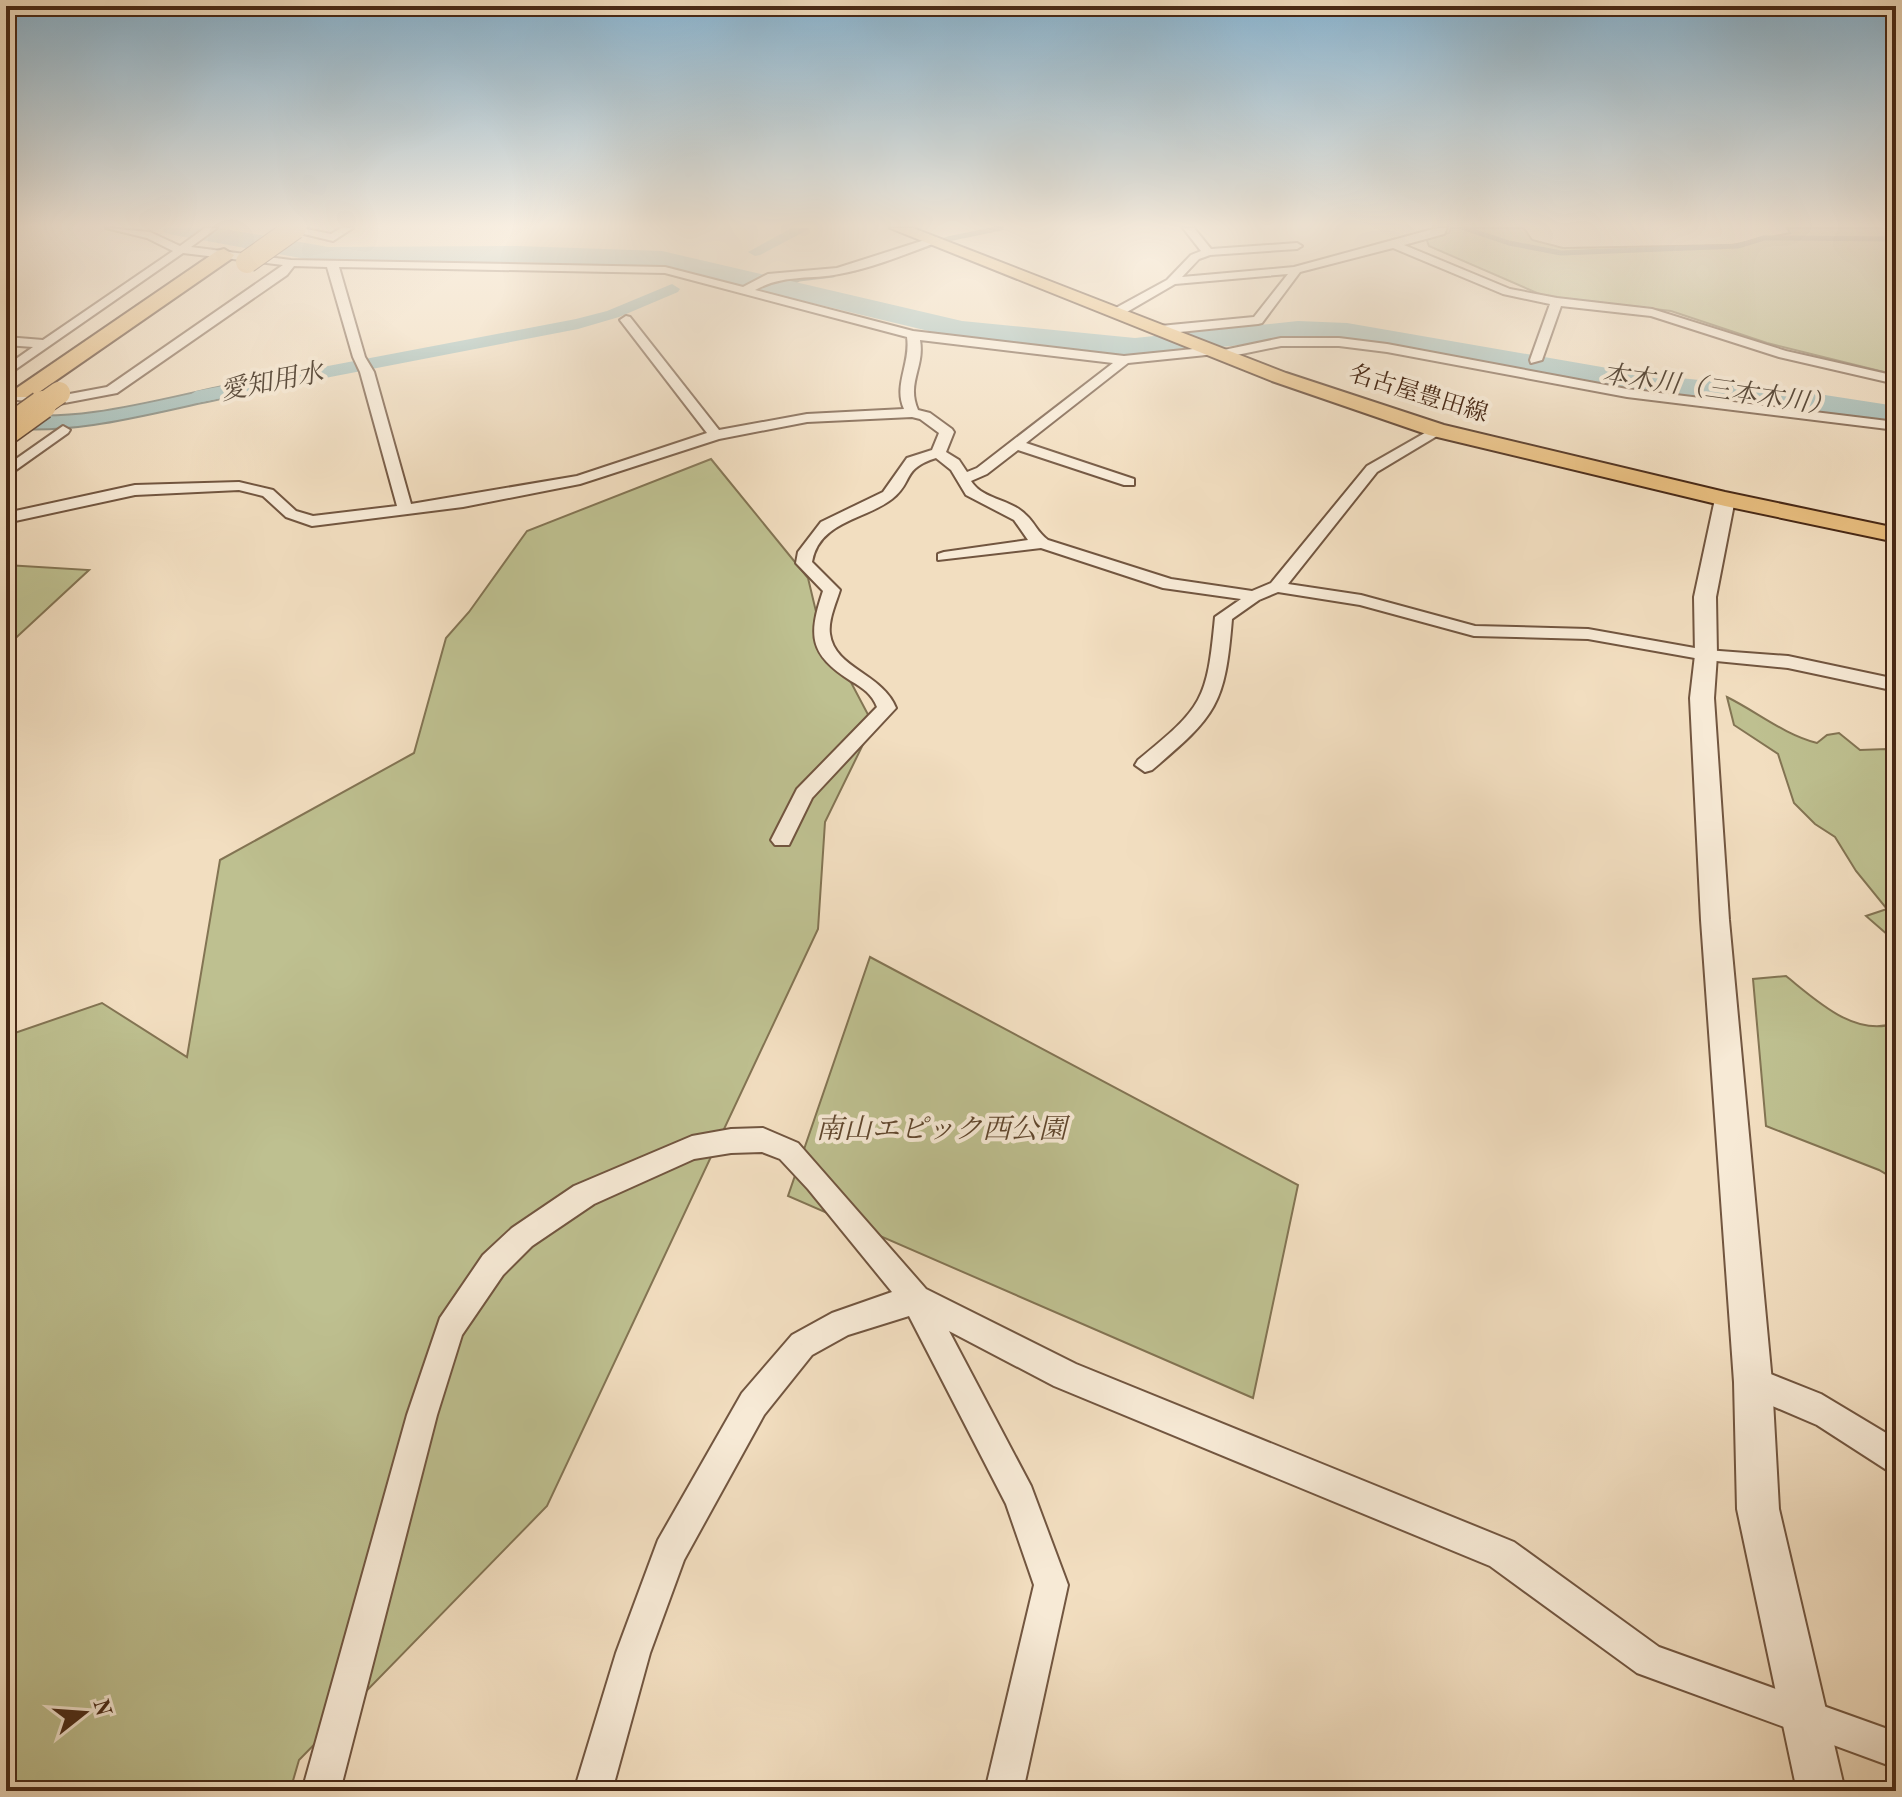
<svg xmlns="http://www.w3.org/2000/svg" width="1902" height="1797" font-family="'Old Standard TT','Noto Serif JP',serif">
<style>
.green{fill:#bec090;stroke:#837453;stroke-width:2}
.water{fill:#9cbbb8;stroke:#7a8177;stroke-width:2}
.lines{fill:none;stroke-linecap:round;stroke-linejoin:round}
.stream{stroke:#7a8177;stroke-width:5}
.canal{fill:#9cbbb8;fill-rule:evenodd}
.river{fill:#9cbbb8;fill-rule:evenodd}
.minor-casing{stroke:#725640;stroke-width:4}
.tertiary-casing{stroke:#725640;stroke-width:4}
.primary-casing{stroke:#482916;stroke-width:4}
.motorway-casing{stroke:#482916;stroke-width:4}
.minor{fill:#f7ead6;fill-rule:evenodd}
.tertiary{fill:#f7ead6;fill-rule:evenodd}
.primary{fill:#e9bf80;fill-rule:evenodd}
.motorway{fill:#e9bf80;fill-rule:evenodd}
.motorway-bridge-far1-casing{stroke:#482916;stroke-width:24;stroke-linecap:butt}
.motorway-bridge-casing{stroke:#482916;stroke-width:31;stroke-linecap:butt}
.motorway-bridge-far1{stroke:#e9bf80;stroke-width:22}
.motorway-bridge{stroke:#e9bf80;stroke-width:28}
.labels{text-anchor:middle;dominant-baseline:central;stroke-width:8;stroke-linejoin:round;paint-order:stroke}
.far-street-label{font-size:24px;fill:#482916;stroke:#f7ead6}
.far-water-label{font-size:26px;font-style:italic;fill:#5d4e3e;stroke:#f7ead6}
.park-label{font-size:28px;font-style:italic;fill:#60472e;stroke:#f7ead6}
</style>
<rect width="100%" height="100%" fill="#f2dec0"/>
<filter id="stains"><feTurbulence type="fractalNoise" baseFrequency=".0025" numOctaves="4"/><feColorMatrix values="0 0 0 0 .2 0 0 0 0 .09 0 0 0 0 .02 0 0 0 .5 -.17"/></filter>
<radialGradient id="worn" r=".72"><stop offset=".6" stop-color="#630" stop-opacity="0"/><stop offset="1" stop-color="#630" stop-opacity=".3"/></radialGradient>
<!-- green -->
<g class="green">
<polygon points="1451,228 1524,228 1532,240 1563,248 1732,245 1790,233 1787,228 1896,228 1896,375 1767,343 1671,311 1544,296 1429,246 1426,238 1449,233"/>
<polygon points="711,459 808,578 818,620 873,724 825,822 818,929 547,1506 299,1760 290,1791 6,1791 6,1036 102,1003 187,1057 220,860 414,753 446,638 469,612 527,531"/>
<polygon points="6,565 89,570 6,647"/>
<path d="M1727,697C1759,713 1783,734 1817,743L1827,735L1839,733L1860,750L1887,749L1896,754V942L1866,916L1887,909L1856,871L1835,837L1815,824L1794,803L1778,754L1734,725Z"/>
<polygon points="870,957 1298,1185 1253,1398 788,1196"/>
<path d="M1786,976C1816,1000 1855,1038 1896,1023V1180L1879,1170L1766,1126L1753,979Z"/>
</g>
<!-- water -->
<path class="water" d="M237,383L236,396C162,410 82,436 6,428V412C73,426 170,396 237,383Z"/>
<g class="lines">
<!-- stream -->
<g class="stream">
<polyline points="1464,228 1509,243 1561,253 1738,246 1764,238 1896,239"/>
<polyline points="855,270 948,239 1001,228"/>
<polyline points="781,288 799,279 833,275"/>
</g>
<!-- canal -->
<g class="canal">
<polygon points="792,228 811,228 760,255 755,256 748,252"/>
<polygon points="672,284 680,289 678,292 619,317 578,329 196,403 187,397 196,391 576,319 607,311"/>
</g>
<!-- river -->
<polygon class="river" points="162,228 219,228 328,247 518,246 662,251 962,321 1135,338 1298,321 1347,323 1642,374 1786,389 1896,406 1896,426 1786,409 1642,392 1347,341 1298,339 1135,356 1017,342 962,339 662,267 518,262 328,263 174,235 165,233"/>
<defs>
<g id="minor">
<path d="M106,228L150,232L180,246L205,228H217L191,247L291,260L665,267L743,287L768,274L837,268L931,238L935,239V243C904,255 872,268 839,274C808,280 784,274 755,290L913,331L1124,356L1213,347L1219,351L1281,338H1339L1387,344L1627,389L1896,422V430L1627,397L1387,352L1339,346H1281L1222,358L1216,354L1128,363L1026,443L1134,479V485H1124L1018,450L987,474L971,481C983,500 1011,499 1026,515C1035,523 1037,532 1048,540L1171,579L1252,591L1271,583L1367,466L1437,426L1442,427V433L1377,472L1288,584L1361,595L1475,626L1588,629L1706,650L1788,656L1896,679V691L1788,668L1706,660L1588,639L1474,636L1360,605L1278,592L1259,600L1232,619C1225,705 1217,715 1152,770L1145,772L1135,765L1138,760C1203,707 1207,701 1215,617L1241,599L1163,588L1041,548L938,560V554L944,552L1028,540L1014,520L966,495L951,470L936,458C901,469 914,482 892,499C865,520 819,521 812,562L840,590C836,603 828,620 830,634C834,668 883,674 896,708L812,798L789,845H775L771,840L797,789L877,707C872,694 863,688 851,681C809,654 808,636 823,591L796,563L798,552L821,522L883,492L907,458L932,450L939,433L920,419L912,417L807,422L719,439L580,484L463,507L312,526L286,517L263,496L239,490L135,495L6,523V513L135,485L239,482L273,490L296,511L313,516L397,506L360,372L353,357L327,267L294,266L287,275L117,393L59,404L6,399V391L59,396L107,387L283,265L183,253L6,376V366L33,347L6,345V337L43,340L173,251L147,238ZM339,267L665,273L907,337C911,363 893,385 904,409L807,414L719,430L630,317L626,316L620,320L707,433L577,476L411,504L374,372L365,357ZM920,340L1113,363L977,468L967,472L959,460L946,452L954,432L952,429L930,413L918,410C906,383 925,367 920,340Z"/>
<polygon points="279,228 301,228 331,234 341,228 353,228 333,241"/>
<polygon points="1183,228 1194,228 1211,249 1297,243 1302,246 1297,249 1210,255 1199,259 1182,277 1294,267 1437,228 1447,228 1444,234 1404,245 1510,289 1557,298 1652,309 1786,351 1896,376 1896,384 1779,357 1651,316 1561,306 1542,360 1531,363 1530,360 1550,304 1503,294 1393,248 1300,272 1262,323 1258,324 1160,334 1154,330 1160,326 1254,317 1288,274 1175,284 1120,316 1112,316 1112,310 1167,280 1191,255 1201,251"/>
<polygon points="63,426 70,430 68,433 6,477 6,466"/>
<polygon points="763,1128 798,1143 926,1289 1076,1364 1514,1542 1659,1647 1896,1732 1896,1768 1637,1673 1490,1566 1054,1386 949,1331 1031,1486 1068,1585 1023,1791 985,1791 1034,1585 1006,1504 909,1316 848,1335 812,1355 764,1415 684,1560 650,1653 612,1791 574,1791 616,1653 658,1540 742,1393 792,1335 832,1313 892,1292 808,1189 780,1159 762,1152 731,1153 694,1159 594,1204 532,1246 503,1275 462,1335 437,1415 340,1791 302,1791 407,1415 440,1318 483,1255 512,1228 574,1186 692,1136 731,1129"/>
<polygon points="1753,1367 1821,1394 1891,1436 1896,1440 1896,1476 1817,1425 1742,1393 1738,1382 1742,1371"/>
</g>
<polygon id="tertiary" points="1725,493 1735,499 1716,597 1717,655 1714,698 1729,920 1772,1382 1779,1509 1845,1791 1797,1791 1737,1509 1734,1382 1701,920 1690,698 1695,655 1694,597 1715,499"/>
<polygon id="primary" points="890,228 913,228 1286,373 1444,425 1725,492 1896,528 1896,542 1725,506 1429,435 1272,381"/>
<polygon id="motorway" points="224,249 234,255 231,259 32,397 14,397 11,392 217,251"/>
</defs>
<!-- minor casing -->
<use href="#minor" class="minor-casing"/>
<!-- tertiary casing -->
<use href="#tertiary" class="tertiary-casing"/>
<!-- primary casing -->
<use href="#primary" class="primary-casing"/>
<!-- motorway casing -->
<use href="#motorway" class="motorway-casing"/>
<!-- minor -->
<use href="#minor" class="minor"/>
<!-- tertiary -->
<use href="#tertiary" class="tertiary"/>
<!-- primary -->
<use href="#primary" class="primary"/>
<!-- motorway -->
<use href="#motorway" class="motorway"/>
<defs>
<g id="motorway-bridge-far1">
<polyline points="247,262 295,228"/>
<polyline points="39,407 59,393"/>
</g>
<polyline id="motorway-bridge" points="6,431 42,405"/>
</defs>
<!-- motorway-bridge-far1 casing -->
<use href="#motorway-bridge-far1" class="motorway-bridge-far1-casing"/>
<!-- motorway-bridge casing -->
<use href="#motorway-bridge" class="motorway-bridge-casing"/>
<!-- motorway-bridge-far1 -->
<use href="#motorway-bridge-far1" class="motorway-bridge-far1"/>
<!-- motorway-bridge -->
<use href="#motorway-bridge" class="motorway-bridge"/>
</g>
<!-- sky -->
<linearGradient id="sky" x2="0" y2="1"><stop stop-color="#89b7d5"/><stop offset="0.47" stop-color="#f9f0e3"/><stop offset="1" stop-color="#f9f0e3" stop-opacity="0"/></linearGradient>
<rect width="1902" height="480" fill="url(#sky)"/>
<g class="labels">
<!-- far-street labels -->
<g class="far-street-label">
<text transform="translate(1418 395) rotate(17)">名古屋豊田線</text>
</g>
<!-- far-water labels -->
<g class="far-water-label">
<text transform="translate(272 383) rotate(-11)">愛知用水</text>
<text transform="translate(1718 391) rotate(8)">本木川（三本木川）</text>
</g>
<!-- park labels -->
<g class="park-label">
<text x="941" y="1131">南山エピック西公園</text>
</g>
</g>
<!-- margin -->
<rect width="1902" height="1797" fill="none" stroke="#f2dec0" stroke-width="32"/>
<rect x="8" y="8" width="1886" height="1781" fill="none" stroke="#482916" stroke-width="4"/>
<rect x="16" y="16" width="1870" height="1765" fill="none" stroke="#482916" stroke-width="2"/>
<!-- north arrow -->
<g transform="translate(84 1713) rotate(73)" stroke="#f7ead6" stroke-width="6" paint-order="stroke">
<path d="M0-6L14 30L0 20L-14 30Z" fill="#482916"/>
<text y="-12" font-size="22" font-weight="bold" text-anchor="middle" fill="#482916">N</text>
</g>
<rect width="100%" height="100%" filter="url(#stains)"/>
<rect width="100%" height="100%" fill="url(#worn)"/>
</svg>
